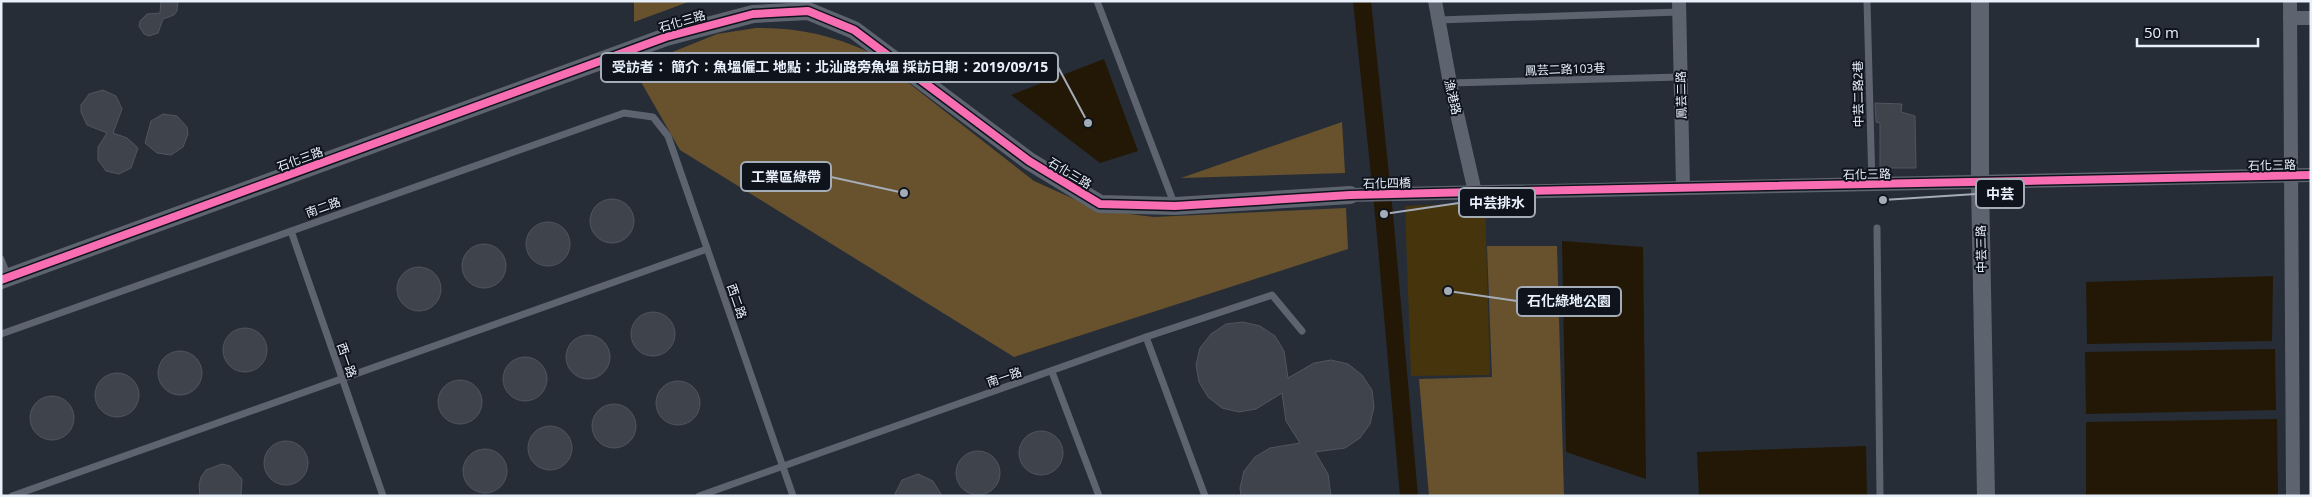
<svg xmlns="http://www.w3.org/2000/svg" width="2312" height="497" font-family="'Open Sans','Noto Sans TC',sans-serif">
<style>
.green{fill:#46340d}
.forest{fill:#67522d}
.water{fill:#231806}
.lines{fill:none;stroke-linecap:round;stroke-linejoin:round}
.canal{stroke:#231806;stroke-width:18}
.building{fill:#3e434c;stroke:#50555e}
.service{stroke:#5d636f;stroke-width:7}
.minor{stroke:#5d636f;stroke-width:14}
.tertiary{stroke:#5d636f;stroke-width:18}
.cycleway-casing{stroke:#0e131c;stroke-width:11}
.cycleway{stroke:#f96db3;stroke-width:8}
.labels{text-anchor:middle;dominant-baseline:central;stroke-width:4;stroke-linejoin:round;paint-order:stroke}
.street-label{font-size:12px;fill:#e8f0fc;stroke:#0e131c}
.leader{fill:none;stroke:#a4acb7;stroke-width:2}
.callout-dot{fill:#a4acb7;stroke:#0e131c;stroke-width:2}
.callout{fill:#0e131c;stroke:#a4acb7;stroke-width:2}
.callout-label{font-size:14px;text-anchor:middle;font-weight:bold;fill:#e8f0fc}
</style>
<rect width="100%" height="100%" fill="#272d37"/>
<!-- green -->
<polygon class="green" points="1485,203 1490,375 1411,376 1405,206"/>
<!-- forest -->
<g class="forest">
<polygon points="634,1 691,1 634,22"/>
<path d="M756,28C796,27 832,35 869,52L1034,181L1083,203L1130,214L1154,217L1346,208L1348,249L1014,357L680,150L633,68L717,34Z"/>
<polygon points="1342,122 1345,173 1181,178"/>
<polygon points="1487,246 1557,246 1564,496 1429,496 1419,379 1492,377"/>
</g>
<!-- water -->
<g class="water">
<polygon points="1104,59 1138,151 1100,163 1011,95"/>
<polygon points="1562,241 1643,247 1646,479 1566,452"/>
<polygon points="2273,276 2272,341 2087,344 2086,282"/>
<polygon points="2275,349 2276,410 2086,414 2085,352"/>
<polygon points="2277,419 2278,496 2086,496 2086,422"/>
<polygon points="1866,446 1867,496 1699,496 1697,452"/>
</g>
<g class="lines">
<!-- canal -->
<polyline class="canal" points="1362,1 1384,214 1409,496"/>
</g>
<!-- building -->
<g class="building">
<polygon points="161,1 178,1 177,11 174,15 163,19 158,33 149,36 144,34 139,26 140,21 147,14 160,13"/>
<polygon points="103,90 116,96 122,109 113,133 127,138 138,148 131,168 119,174 106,171 98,160 98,147 107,133 87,125 81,112 81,105 89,94"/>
<polygon points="1875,103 1902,104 1901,112 1915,116 1916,168 1880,168 1880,123 1876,122"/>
<polygon points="163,114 177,116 187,127 188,134 183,147 171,155 157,153 145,143 151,121"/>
<circle cx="612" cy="221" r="22"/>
<circle cx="548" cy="244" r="22"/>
<circle cx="484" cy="266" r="22"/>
<circle cx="419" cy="289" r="22"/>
<circle cx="653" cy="334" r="22"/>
<polygon points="1243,322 1260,326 1275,336 1284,351 1288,378 1314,363 1331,360 1348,364 1362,375 1372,390 1374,407 1370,424 1360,438 1345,448 1315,452 1328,474 1331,496 1241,496 1240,488 1244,471 1255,457 1270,448 1300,443 1286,421 1282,393 1256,409 1239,412 1222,408 1208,397 1199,382 1196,365 1200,348 1211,334 1226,324"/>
<circle cx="245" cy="350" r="22"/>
<circle cx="588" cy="357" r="22"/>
<circle cx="180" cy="373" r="22"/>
<circle cx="525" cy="379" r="22"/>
<circle cx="117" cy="395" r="22"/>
<circle cx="460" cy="402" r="22"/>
<circle cx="678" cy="403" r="22"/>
<circle cx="52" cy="418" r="22"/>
<circle cx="614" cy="426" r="22"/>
<circle cx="550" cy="448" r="22"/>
<circle cx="1041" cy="453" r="22"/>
<circle cx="286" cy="463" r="22"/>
<circle cx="485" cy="471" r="22"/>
<circle cx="978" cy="473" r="22"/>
<polygon points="222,464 230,466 242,479 241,496 200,496 199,485 201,477 206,470"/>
<polygon points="918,474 933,481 942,496 894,496 902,480"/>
</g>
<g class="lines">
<!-- service -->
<g class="service">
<polyline points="1097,1 1175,206"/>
<polyline points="1867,1 1872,185"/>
<polyline points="1438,20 1679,12"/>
<polyline points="1450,83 1681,77"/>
<polyline points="1877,228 1880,496"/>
<polyline points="291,231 383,496"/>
<polyline points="1,259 8,277"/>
<polyline points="1,334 624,113 653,117 668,136 793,496"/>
<polyline points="1146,337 1205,496"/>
<polyline points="1052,372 1099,496"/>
<polyline points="12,496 707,249"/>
<polyline points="699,496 1146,337 1272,295 1302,331"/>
</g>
<!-- minor -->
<g class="minor">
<polyline points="1435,1 1450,83 1475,192"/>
<polyline points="1679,1 1683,188"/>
<polyline points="2290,1 2293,496"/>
<polyline points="2290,18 2311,18"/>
<polyline points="1350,195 2311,175"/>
</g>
<!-- tertiary -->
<g class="tertiary">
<polyline points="1980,1 1980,184 1986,496"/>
<polyline points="1,280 666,37 753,14 808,11 854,30 1029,161 1100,204 1175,206 1350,195"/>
</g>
<defs>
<polyline id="cycleway" points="1,280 666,37 753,14 808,11 854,30 1029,161 1100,204 1175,206 1350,195 1475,192 2311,175"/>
</defs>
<!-- cycleway casing -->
<use href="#cycleway" class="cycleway-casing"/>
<!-- cycleway -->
<use href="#cycleway" class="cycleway"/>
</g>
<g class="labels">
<!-- street labels -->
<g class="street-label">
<text transform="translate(682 21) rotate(-16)">石化三路</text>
<text transform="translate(1565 69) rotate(-2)">鳳芸二路103巷</text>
<text transform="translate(1858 94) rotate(-91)">中芸二路2巷</text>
<text transform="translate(1681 95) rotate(-91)">鳳芸二路</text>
<text transform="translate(1453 97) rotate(77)">漁港路</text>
<text transform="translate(300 159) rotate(-20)">石化三路</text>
<text transform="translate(2272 165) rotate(-1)">石化三路</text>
<text transform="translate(1070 173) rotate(31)">石化三路</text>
<text transform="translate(1867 174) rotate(-1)">石化三路</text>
<text transform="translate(1387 183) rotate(-1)">石化四橋</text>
<text transform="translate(323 207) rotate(-20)">南二路</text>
<text transform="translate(1981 249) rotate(-91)">中芸三路</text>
<text transform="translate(737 301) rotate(71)">西二路</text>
<text transform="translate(347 360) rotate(71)">西一路</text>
<text transform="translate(1004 377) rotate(-19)">南一路</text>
</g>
</g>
<!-- callouts -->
<path class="leader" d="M1088 123L1058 67M904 193L831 177M1883 200L1976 194M1384 214L1459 203M1448 291L1517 301"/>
<g class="callout-dot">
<circle cx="1088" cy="123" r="5"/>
<circle cx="904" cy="193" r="5"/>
<circle cx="1883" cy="200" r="5"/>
<circle cx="1384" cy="214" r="5"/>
<circle cx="1448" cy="291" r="5"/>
</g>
<g class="callout">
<rect x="601" y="53" width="457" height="29" rx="5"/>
<rect x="741" y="162" width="90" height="29" rx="5"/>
<rect x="1976" y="179" width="48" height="29" rx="5"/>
<rect x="1459" y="188" width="76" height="29" rx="5"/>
<rect x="1517" y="287" width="104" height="29" rx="5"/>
</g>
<g class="callout-label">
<text x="830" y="72">受訪者： 簡介：魚塭僱工 地點：北汕路旁魚塭 採訪日期：2019/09/15</text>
<text x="786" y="182">工業區綠帶</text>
<text x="2000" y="199">中芸</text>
<text x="1497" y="208">中芸排水</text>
<text x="1569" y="306">石化綠地公園</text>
</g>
<!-- border -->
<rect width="2312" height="497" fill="none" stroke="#e8f0fc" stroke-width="5"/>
<!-- scale -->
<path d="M2137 38v8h121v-8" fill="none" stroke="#e8f0fc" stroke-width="2.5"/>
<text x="2144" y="38" font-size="15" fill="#e8f0fc" stroke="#0e131c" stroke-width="4" paint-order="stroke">50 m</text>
</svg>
